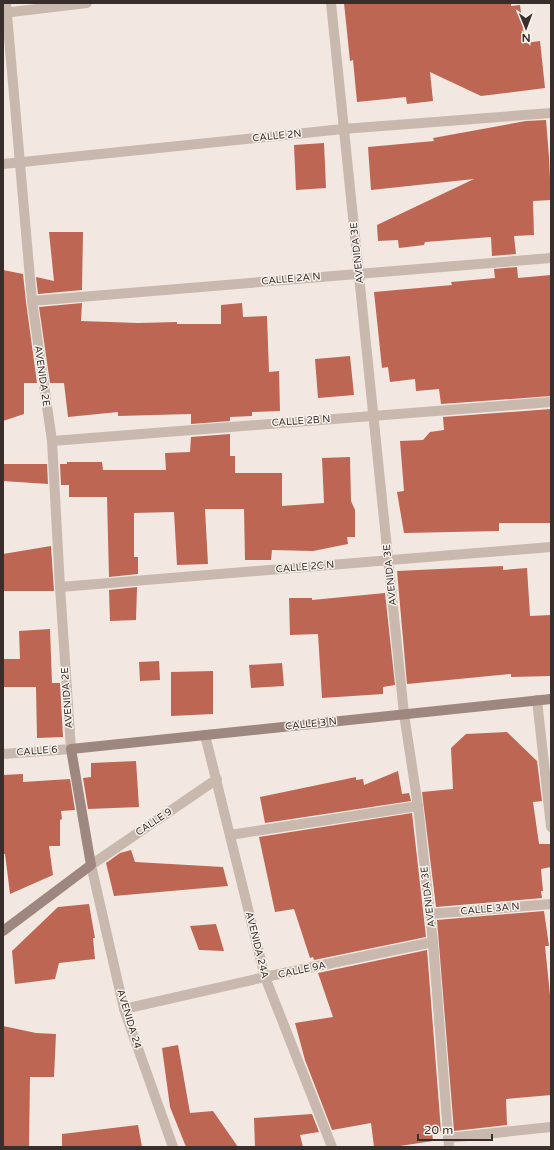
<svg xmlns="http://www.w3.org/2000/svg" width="554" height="1150" font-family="'Varela Round',sans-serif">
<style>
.building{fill:#bd6654}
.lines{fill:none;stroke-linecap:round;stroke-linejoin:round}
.lane{stroke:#c9b8ad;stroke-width:10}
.street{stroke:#c9b8ad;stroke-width:10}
.secondary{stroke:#9d877e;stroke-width:10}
.labels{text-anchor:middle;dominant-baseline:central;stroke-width:3;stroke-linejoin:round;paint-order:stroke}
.street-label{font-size:10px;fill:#382e2b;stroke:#f9f3ed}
</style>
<rect width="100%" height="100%" fill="#f2e8e1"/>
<!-- building -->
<g class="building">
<polygon points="344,3 511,3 511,6 520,5 525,43 540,41 545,88 481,96 430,72 433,101 407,104 406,97 357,102 353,60 350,61"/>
<polygon points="546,120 549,157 551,200 533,201 534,235 514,236 516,254 492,256 491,237 425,242 424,245 399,248 398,240 378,241 377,225 474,179 371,190 368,147 434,141 433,138 526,121"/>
<polygon points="324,143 326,188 296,190 294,145"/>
<polygon points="49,232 83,232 82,290 38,294 36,277 54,281"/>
<polygon points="517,267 518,278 551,275 551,396 441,404 439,389 416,391 415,379 390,382 388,367 382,368 374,292 452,285 451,282 495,278 494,269"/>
<polygon points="3,270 23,274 26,302 37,383 24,383 24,414 3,421"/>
<polygon points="82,303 81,321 138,323 177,322 177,324 221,324 221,305 242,303 243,317 267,316 269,372 279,371 280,411 252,412 252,416 230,417 230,421 191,424 191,414 118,416 118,412 68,417 64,383 50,383 39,307"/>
<polygon points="350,356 354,395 318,398 315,359"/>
<polygon points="551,409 551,523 499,523 499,531 404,533 397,492 404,491 400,441 423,440 430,432 444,430 443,417"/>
<polygon points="230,434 230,456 235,456 235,473 282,473 282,506 324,503 322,458 350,457 351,501 355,510 355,537 347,537 348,544 313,551 272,550 271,560 245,560 244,509 205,509 208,564 177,565 174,512 134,513 134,557 138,557 138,574 109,577 107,497 69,497 69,485 61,485 60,464 67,464 67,462 102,462 103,470 166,470 165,453 190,452 191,437"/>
<polygon points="3,464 47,464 48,484 3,481"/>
<polygon points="51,546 54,591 3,591 3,554"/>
<polygon points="503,566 503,570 527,568 530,616 551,615 551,676 511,677 511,674 407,684 397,571"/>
<polygon points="137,587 136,620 110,621 109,590"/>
<polygon points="385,593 395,685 383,687 383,694 322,698 318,634 290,635 289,598 312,598 312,600"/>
<polygon points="50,629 52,683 60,683 63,737 37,738 36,687 3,687 3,659 20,659 19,631"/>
<polygon points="159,661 160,680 140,681 139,662"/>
<polygon points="282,663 284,686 251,688 249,665"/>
<polygon points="213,671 213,714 171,716 171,672"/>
<polygon points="507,732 537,761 542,801 533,802 539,844 550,844 551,861 551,867 541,869 543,891 541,891 542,898 436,907 422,792 453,789 451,748 466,734"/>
<polygon points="136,761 139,807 88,809 83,778 91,777 91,763"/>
<polygon points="398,771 402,794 409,793 411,801 265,823 260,797 356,777 356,780 363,779 364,785"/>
<polygon points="23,774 23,782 70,779 75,810 61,811 62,819 60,820 60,846 49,846 53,875 10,894 5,854 3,854 3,775"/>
<polygon points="412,813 426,937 314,960 313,957 310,958 294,909 275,912 259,837"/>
<polygon points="131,850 135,862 223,867 228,886 114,896 106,863 120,853"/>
<polygon points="89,904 95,938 93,938 95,959 59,963 55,979 15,984 12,951 58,907"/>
<polygon points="544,911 549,946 545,946 551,1005 551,1095 506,1099 507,1125 454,1131 437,920"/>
<polygon points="216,924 224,951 199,950 190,926"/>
<polygon points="427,950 441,1131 432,1132 433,1141 393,1147 374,1147 371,1123 332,1130 305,1060 295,1023 333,1017 318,973"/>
<polygon points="3,1026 36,1033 56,1034 54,1077 30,1077 29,1147 3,1147"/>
<polygon points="178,1045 190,1113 213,1111 238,1147 186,1147 170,1107 162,1048"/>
<polygon points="312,1114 319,1132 300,1135 303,1147 255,1147 254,1118"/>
<polygon points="138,1125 142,1147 62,1147 62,1134"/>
</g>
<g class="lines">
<!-- lane -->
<g class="lane">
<polyline points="537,700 551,827"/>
<polyline points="404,714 418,806 433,942 449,1147"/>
<polyline points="430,914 551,904"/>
<polyline points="448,1138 551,1127"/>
</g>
<!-- street -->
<g class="street">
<polyline points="331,3 404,714"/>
<polyline points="3,13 87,3"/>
<polyline points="3,164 343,129 551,113"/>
<polyline points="32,301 551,258"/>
<polyline points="52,441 551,402"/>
<polyline points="60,587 551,547"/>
<polyline points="205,735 265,977 332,1147"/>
<polyline points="3,754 71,749 60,587 52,441 32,301 6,3"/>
<polyline points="230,835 418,806"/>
<polyline points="124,1009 265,977 433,942"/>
<polyline points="173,1147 124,1009 91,865 217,779"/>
</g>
<!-- secondary -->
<polyline class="secondary" points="3,931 91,865 71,749 551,699"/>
</g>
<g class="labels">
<!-- street labels -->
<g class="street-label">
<text transform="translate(277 136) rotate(-6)">CALLE 2N</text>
<text transform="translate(357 253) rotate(-96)">AVENIDA 3E</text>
<text transform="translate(291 279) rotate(-5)">CALLE 2A N</text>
<text transform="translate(42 376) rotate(82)">AVENIDA 2E</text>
<text transform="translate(301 421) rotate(-4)">CALLE 2B N</text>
<text transform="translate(305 567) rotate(-5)">CALLE 2C N</text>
<text transform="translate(390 575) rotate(-96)">AVENIDA 3E</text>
<text transform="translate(67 698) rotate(-94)">AVENIDA 2E</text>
<text transform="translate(311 724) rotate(-6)">CALLE 3 N</text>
<text transform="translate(37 751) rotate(-4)">CALLE 6</text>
<text transform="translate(154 822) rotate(-34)">CALLE 9</text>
<text transform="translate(428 897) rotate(-97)">AVENIDA 3E</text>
<text transform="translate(490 909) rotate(-5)">CALLE 3A N</text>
<text transform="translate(257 945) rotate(76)">AVENIDA 24A</text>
<text transform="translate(302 970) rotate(-12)">CALLE 9A</text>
<text transform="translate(129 1019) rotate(73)">AVENIDA 24</text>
</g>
</g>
<!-- border -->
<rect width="554" height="1150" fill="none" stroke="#382e2b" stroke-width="8"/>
<!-- north arrow -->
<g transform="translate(526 28) rotate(179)" stroke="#f9f3ed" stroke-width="3" paint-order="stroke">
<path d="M0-3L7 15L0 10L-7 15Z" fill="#382e2b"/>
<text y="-6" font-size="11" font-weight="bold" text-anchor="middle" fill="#382e2b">N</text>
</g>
<!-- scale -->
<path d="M418 1134v6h74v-6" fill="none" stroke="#382e2b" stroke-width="2"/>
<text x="424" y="1134" font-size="12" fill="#382e2b" stroke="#f9f3ed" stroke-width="3" paint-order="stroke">20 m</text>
</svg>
